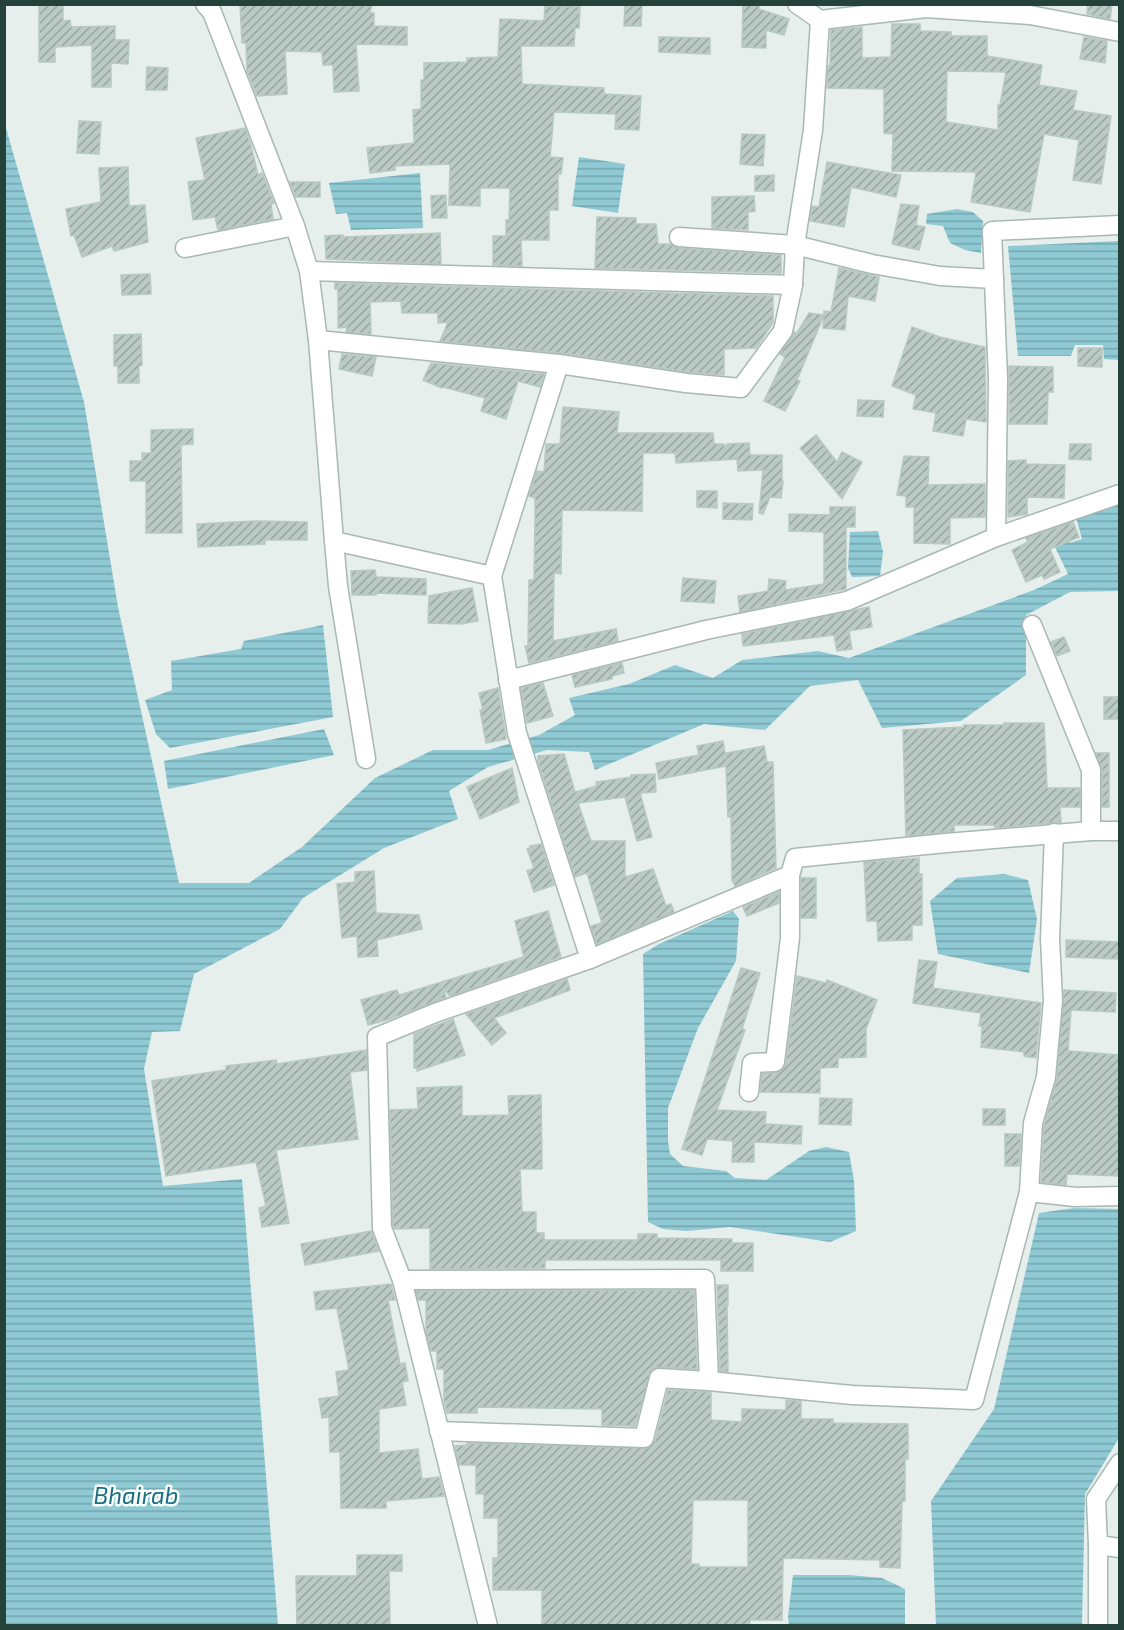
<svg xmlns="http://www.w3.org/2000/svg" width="1124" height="1630" font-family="'Exo 2',sans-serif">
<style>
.water{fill:url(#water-rules)}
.building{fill:url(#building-hatch);stroke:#b8c9c2;stroke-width:1.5;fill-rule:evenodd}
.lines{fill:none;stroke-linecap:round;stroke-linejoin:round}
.street-casing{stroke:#a8b8b2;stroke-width:21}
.street{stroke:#fff;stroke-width:18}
.labels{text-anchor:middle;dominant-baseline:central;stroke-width:5;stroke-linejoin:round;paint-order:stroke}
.water-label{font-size:24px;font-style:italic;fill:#1c6f80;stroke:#f7fbf9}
</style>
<defs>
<pattern id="water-rules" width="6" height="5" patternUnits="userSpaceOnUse" patternTransform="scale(1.5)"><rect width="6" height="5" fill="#8ec9d4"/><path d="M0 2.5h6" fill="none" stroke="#74a5ad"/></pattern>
<pattern id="building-hatch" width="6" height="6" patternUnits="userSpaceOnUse" patternTransform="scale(1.5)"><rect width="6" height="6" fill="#bbcac4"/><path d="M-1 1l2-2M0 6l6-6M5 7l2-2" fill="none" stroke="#98a6a0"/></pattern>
</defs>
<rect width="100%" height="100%" fill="#e6efeb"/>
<!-- water -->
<g class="water">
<polygon points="4,121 84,402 118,607 179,883 249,883 302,847 375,778 433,750 488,750 539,735 575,715 569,698 629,684 675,665 713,678 742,660 818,651 849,658 1034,590 1068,574 1053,543 1068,537 1070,543 1082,539 1076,517 1119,503 1119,593 1118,591 1070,592 1026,615 1026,675 961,721 882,728 858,680 810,686 765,730 704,724 595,770 589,752 547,750 488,767 449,791 458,819 384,848 303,898 280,929 194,974 180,1031 152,1032 144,1069 163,1186 242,1179 278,1625 5,1625"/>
<polygon points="579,157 625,164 618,213 572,206"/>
<polygon points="420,173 423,228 351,230 347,213 336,214 329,183"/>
<polygon points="957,209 973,212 983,221 981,253 965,250 950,243 943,226 926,224 927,214"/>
<polygon points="1119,241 1119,360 1104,359 1103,345 1075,345 1071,356 1018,356 1008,246"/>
<polygon points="878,531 883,552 880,576 852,577 848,568 850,532"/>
<polygon points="323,625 333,717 170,748 156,734 145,700 172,690 171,661 241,649 244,641"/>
<polygon points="324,729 334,755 168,789 164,761"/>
<polygon points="1004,874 1028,880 1037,919 1029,973 938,954 930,901 957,878"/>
<polygon points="733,911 739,919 736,961 698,1028 668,1108 668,1141 670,1154 683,1166 726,1171 735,1178 766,1180 809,1151 826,1147 849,1152 854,1181 856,1231 830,1242 730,1227 686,1231 663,1229 648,1222 643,954 659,944"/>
<polygon points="1075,1208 1120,1209 1119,1438 1085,1494 1082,1625 936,1625 931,1501 994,1409 1039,1213"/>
<polygon points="793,1575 849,1575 882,1578 905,1589 905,1625 789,1625 788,1617"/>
</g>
<!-- building -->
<g class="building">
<polygon points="39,4 63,4 63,21 70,20 71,27 115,26 115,40 129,40 128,64 111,63 111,87 92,87 92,45 55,47 55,62 39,62"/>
<polygon points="240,4 372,4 370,13 374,13 374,26 407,27 407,45 356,44 359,91 334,92 333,65 323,65 322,52 285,51 287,94 257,96 247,71 246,43 242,43"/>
<polygon points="625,4 642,4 641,26 624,26"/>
<polygon points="1088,4 1112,4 1110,19 1087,14"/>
<polygon points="743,5 759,5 759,9 789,19 784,35 766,30 766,48 742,47"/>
<polygon points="545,6 580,7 579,28 575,28 574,46 521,46 522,84 604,88 604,94 641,96 639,130 615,129 616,114 554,112 550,157 563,158 561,174 558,174 558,210 549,210 549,240 521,240 522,266 493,265 493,236 506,236 506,220 509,220 510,188 480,188 480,206 449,205 450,164 395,166 395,170 370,173 367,148 414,143 413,110 421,109 421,80 424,80 424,63 467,62 467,58 498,57 500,19 544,21"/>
<path d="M892,24H920V31L951,32V36H987V56L1042,65L1039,85L1077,91L1073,110L1111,116L1101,184L1073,180L1079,140L1044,134L1030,212L971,202L976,172L892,171L893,134L884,133V89L827,88L828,66H830L831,30L862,27V58L891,57ZM947,71L1006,72L1000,105H998V130L946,122Z"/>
<polygon points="659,37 710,38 710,54 659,52"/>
<polygon points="1084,37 1107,41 1105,63 1080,59"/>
<polygon points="147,67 168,68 167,90 146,90"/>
<polygon points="79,121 101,122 99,154 77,153"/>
<polygon points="245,128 251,145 258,175 262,173 274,203 271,204 273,219 218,230 215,217 193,220 188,182 205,180 196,138"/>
<polygon points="742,134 765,135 763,166 740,164"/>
<polygon points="827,162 901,175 896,197 851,187 844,227 810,221 812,206 819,207"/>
<polygon points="128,167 129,206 145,205 148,242 114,251 112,246 82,257 74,235 71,236 66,209 101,202 99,168"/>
<polygon points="774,175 774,191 755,191 755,176"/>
<polygon points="290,182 320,182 320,197 296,197"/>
<polygon points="446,195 447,218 432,218 431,196"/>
<polygon points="754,196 755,211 748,212 748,230 712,228 712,197"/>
<polygon points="901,204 919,206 916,225 925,227 919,250 892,244"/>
<polygon points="597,217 636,218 636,224 656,224 658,244 670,244 678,248 781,255 781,273 595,268"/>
<polygon points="440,233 441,264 326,259 325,236 343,235 343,237"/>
<polygon points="839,268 879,277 875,301 848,296 845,330 823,328 824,315 797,380 800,381 785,411 764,401 785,357 780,354 794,332 797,333 809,313 824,315 824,311 831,312"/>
<polygon points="150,274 151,294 122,295 121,275"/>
<polygon points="335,283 773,296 773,323 756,348 724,349 724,375 687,372 561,353 440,341 448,322 438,323 438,313 402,313 401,301 370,302 371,334 346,332 347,327 338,328 338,289 335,289"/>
<polygon points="912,327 940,337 985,347 986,422 966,419 963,436 933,431 936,413 913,409 916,395 892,386"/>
<polygon points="141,334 142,365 139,366 139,383 118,383 118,366 114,366 114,335"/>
<polygon points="1078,348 1102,348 1102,367 1078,366"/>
<polygon points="342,354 376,357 372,376 339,369"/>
<polygon points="431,363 544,374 540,387 518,381 506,419 481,411 485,398 443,387 442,388 423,380"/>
<polygon points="1009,366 1053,367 1053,392 1048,392 1047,424 1009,424"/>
<polygon points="858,400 884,401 883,417 857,416"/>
<polygon points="563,407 619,412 617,433 713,433 714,444 724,444 724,448 727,444 749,443 750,455 782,455 782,481 783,481 781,498 770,497 763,514 759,513 763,470 738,471 737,459 676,463 675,453 643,453 642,511 562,510 561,574 554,573 553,641 616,629 618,641 529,663 525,646 528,646 529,580 534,580 535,518 535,498 529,496 537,471 544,472 546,444 560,444"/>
<polygon points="193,429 193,444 181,445 182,533 146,533 146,481 130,481 130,461 142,461 142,453 151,453 151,430"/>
<polygon points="816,435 837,462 842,452 862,462 842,499 800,448"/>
<polygon points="1070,444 1091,444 1091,460 1069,459"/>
<polygon points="904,456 929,457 928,485 985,484 985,517 950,518 950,544 914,543 914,507 906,507 906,496 897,495"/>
<polygon points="1026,460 1026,464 1065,465 1064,498 1027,497 1027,514 1008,517 1008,461"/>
<polygon points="697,491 717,491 717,508 697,507"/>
<polygon points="723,503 753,504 752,520 723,519"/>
<polygon points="830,507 855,507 855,527 846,527 846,589 740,612 738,596 768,591 769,579 786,581 785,590 824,584 824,532 789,531 789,514 830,515"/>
<polygon points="258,521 307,522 307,540 265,540 265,544 198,547 197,524"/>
<polygon points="1073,522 1079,537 1050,549 1060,572 1044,579 1042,575 1026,582 1012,550 1028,542 1026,538"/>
<polygon points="375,570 376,577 426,579 426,595 376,593 376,595 352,595 351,571"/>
<polygon points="683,578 716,581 714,603 681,601"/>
<polygon points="472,588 478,621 461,624 428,623 429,596"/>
<polygon points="869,607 872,627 849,631 852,649 837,651 834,635 743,646 742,634"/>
<polygon points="1064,637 1070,651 1057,656 1051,642"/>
<polygon points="622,663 624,673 612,676 612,679 575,687 572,675"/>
<polygon points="543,683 553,716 527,723 521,688"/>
<polygon points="498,688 506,739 486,743 480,710 483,710 479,693"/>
<rect x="1104" y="697" width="15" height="22"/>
<polygon points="1004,723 1044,723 1047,788 1080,788 1080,807 1060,807 1061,822 995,828 994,825 954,825 954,831 906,836 903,730 964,727 964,725 1004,725"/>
<polygon points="723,741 726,759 726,753 764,746 767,762 773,762 776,868 735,886 732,880 731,817 728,817 726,766 659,779 656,763 699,755 697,746"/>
<polygon points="1096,753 1109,753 1109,807 1102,807 1102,770"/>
<polygon points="564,754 575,792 597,786 596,782 631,777 631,775 655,774 656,792 640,793 652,837 637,841 625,797 578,803 591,841 625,841 625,877 653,869 666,906 671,904 674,912 597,944 591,926 602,923 587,873 575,877 538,761 538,756"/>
<polygon points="512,768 519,802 480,819 467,787"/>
<polygon points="541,844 554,885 534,892 527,871 534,868 527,849 530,848 530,846"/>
<polygon points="919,858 919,874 922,874 922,925 912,925 912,940 878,941 877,921 867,921 864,862"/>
<polygon points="374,871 376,913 419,915 422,929 377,940 378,956 358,957 357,936 342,938 337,884 355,882 355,872"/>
<rect x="801" y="878" width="15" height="40"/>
<polygon points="779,892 779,903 747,916 743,907"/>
<polygon points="548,911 561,957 450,996 443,988 446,997 390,1019 368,1025 361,1000 397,990 399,995 524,957 515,921"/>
<polygon points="1066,940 1119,942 1119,959 1066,957"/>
<polygon points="919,960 937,962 933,988 1041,1003 1036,1058 1024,1056 1024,1052 981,1047 982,1026 979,1026 981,1013 913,1003"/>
<polygon points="741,968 760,973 742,1029 745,1030 717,1110 766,1112 765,1124 802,1126 801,1144 754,1142 754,1162 732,1162 733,1141 707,1139 702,1155 682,1149"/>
<polygon points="797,976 826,983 827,980 877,1000 866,1029 866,1057 838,1058 838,1067 820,1068 820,1093 760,1092 762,1074 780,1072 786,1064"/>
<polygon points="567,979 570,990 494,1018 506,1033 492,1045 466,1014"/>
<polygon points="1064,990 1116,993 1115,1012 1071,1010 1068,1051 1119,1055 1119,1176 1067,1174 1066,1185 1041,1182 1044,1125 1057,1078"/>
<polygon points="453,1019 465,1055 417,1071 417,1068 414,1068 414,1034"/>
<polygon points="366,1050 367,1070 350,1072 358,1139 276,1150 289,1223 262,1227 259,1208 266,1206 256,1162 166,1176 152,1081 226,1070 226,1066 276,1060 277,1064"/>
<polygon points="462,1086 462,1116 509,1115 508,1096 541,1095 542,1169 520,1169 522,1212 536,1212 536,1233 544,1233 544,1240 638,1240 638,1234 657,1234 657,1238 732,1239 732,1243 753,1243 753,1271 721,1271 721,1260 545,1260 545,1268 430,1269 430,1228 395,1229 393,1226 390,1110 418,1109 417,1088"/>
<polygon points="820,1098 852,1099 851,1125 819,1124"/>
<rect x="983" y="1109" width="22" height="16"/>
<polygon points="1005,1134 1021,1134 1019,1166 1005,1166"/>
<polygon points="371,1231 379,1251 305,1265 301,1244"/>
<polygon points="391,1284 395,1300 388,1300 400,1364 405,1363 408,1381 402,1382 406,1405 379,1409 379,1453 418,1449 422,1479 439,1477 444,1496 386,1501 386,1508 341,1508 340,1452 330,1452 329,1417 322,1418 319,1399 339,1396 336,1372 349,1370 337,1308 316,1310 314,1292"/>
<polygon points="717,1285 728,1285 728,1305 727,1305 728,1372 720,1371"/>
<polygon points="694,1290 697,1369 660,1367 651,1370 635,1426 602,1425 602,1409 477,1407 477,1413 447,1413 444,1401 444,1369 437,1369 437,1351 431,1351 426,1332 426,1300 418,1300 416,1291"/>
<path d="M668,1390L711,1392V1420L742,1422V1409L786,1410V1400L801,1401V1419H833V1423L908,1424V1459H905V1501H902L900,1568L880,1567V1560L783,1558L782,1620H750V1626H542V1590H493V1558H498V1518H484V1494H476V1465H459L455,1446L467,1445V1443L648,1448L655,1441ZM693,1500H748V1567H699V1564H691Z"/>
<polygon points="357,1555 402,1555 402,1571 389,1571 390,1626 297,1626 296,1576 357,1576"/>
</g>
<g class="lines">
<defs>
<g id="street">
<polyline points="205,4 212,12 295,226 309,271 318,340 334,541 492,576 517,733 590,959 435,1013 377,1037 382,1228 402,1280 488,1626"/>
<polyline points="797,4 820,20 926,8 1030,15 1120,32"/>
<polyline points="679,237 795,245 872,264 940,276 994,279"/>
<polyline points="185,248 295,226"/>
<polyline points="309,271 793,285"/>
<polyline points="318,340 559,364 686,383 741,388 783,331 793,285 795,245 813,130 820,20"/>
<polyline points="996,537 998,379 992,231 1120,225"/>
<polyline points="334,541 338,586 366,759"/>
<polyline points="492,576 559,364"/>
<polyline points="508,680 706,630 847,601 996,537 1120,494"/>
<polyline points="1091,831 1120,831"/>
<polyline points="590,959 790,875 795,858 946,843 1091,831 1091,770 1032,625"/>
<polyline points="749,1092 752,1063 775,1062 790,938 790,875"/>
<polyline points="1029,1192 1075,1197 1120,1196"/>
<polyline points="402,1280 705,1279 709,1381"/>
<polyline points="439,1431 644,1438 659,1378 709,1381 852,1395 974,1400 1029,1192 1033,1123 1046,1077 1053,1001 1050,939 1054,833"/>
<polyline points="1098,1545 1096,1499 1120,1463"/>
<polyline points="1098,1626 1098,1545 1120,1548"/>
</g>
</defs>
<!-- street casing -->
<use href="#street" class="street-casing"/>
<!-- street -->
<use href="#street" class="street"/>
</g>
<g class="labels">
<!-- water labels -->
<g class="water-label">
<text x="136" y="1494">Bhairab</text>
</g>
</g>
<!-- border -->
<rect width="1124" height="1630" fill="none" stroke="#24423a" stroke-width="12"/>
</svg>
